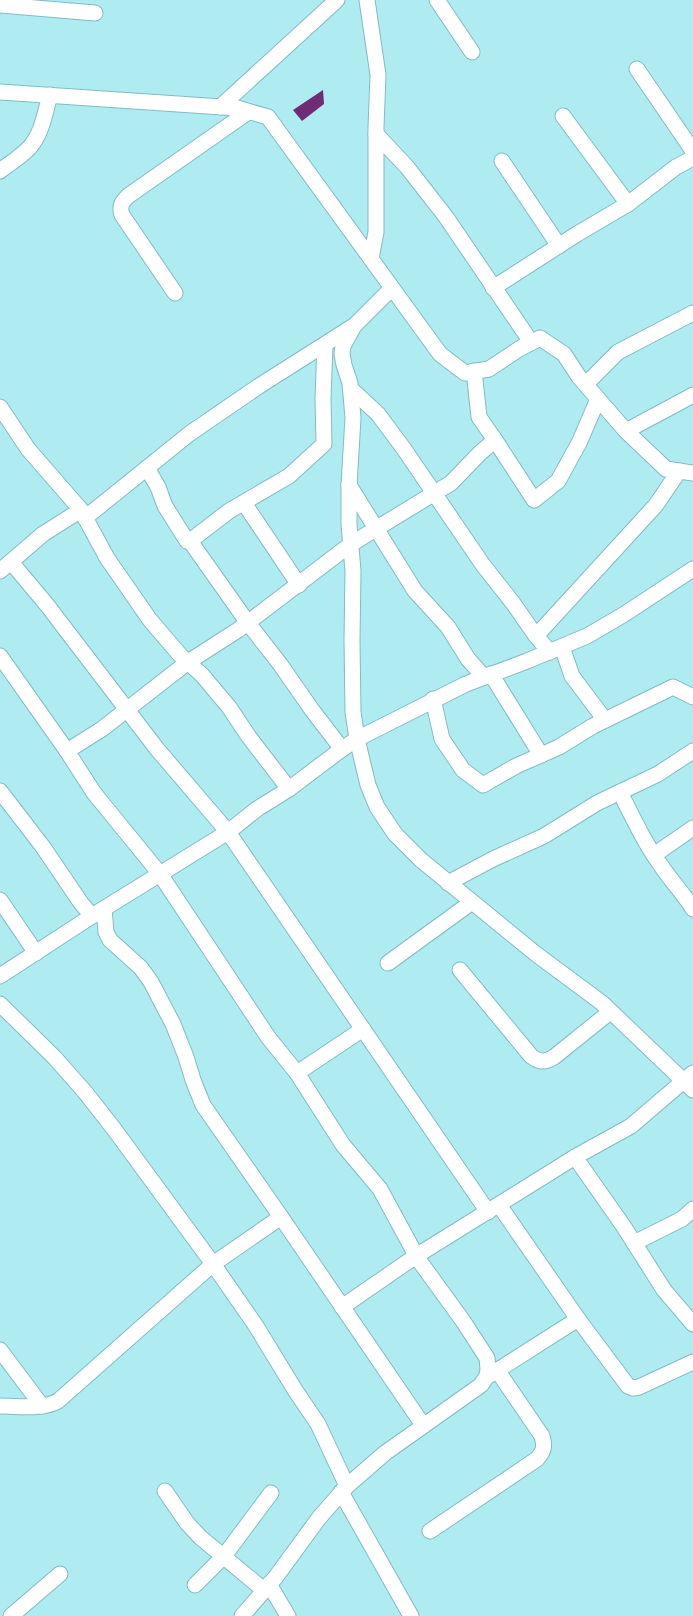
<svg xmlns="http://www.w3.org/2000/svg" width="693" height="1616" font-family="'Fira Sans Condensed',sans-serif">
<style>
.building{fill:#6e2c75}
.lines{fill:none;stroke-linecap:round;stroke-linejoin:round}
.minor-casing{stroke:#81bcc2;stroke-width:17}
.minor{stroke:#fff;stroke-width:15}
</style>
<rect width="100%" height="100%" fill="#afecf2"/>
<!-- building -->
<polygon class="building" points="323,90 324,104 302,121 293,110"/>
<g class="lines">
<defs>
<g id="minor">
<polyline points="367,0 378,75 376,127 376,232 371,259"/>
<polyline points="437,0 472,52"/>
<polyline points="0,5 95,13"/>
<polyline points="637,69 693,151"/>
<polyline points="0,92 237,108 268,117 440,354 465,373 489,369 519,349 540,338 564,354 579,377 626,431 666,469 693,473"/>
<polyline points="220,107 337,0"/>
<polyline points="563,116 628,204"/>
<polyline points="376,134 407,167 446,217 531,342"/>
<polyline points="502,161 559,246"/>
<path d="M0,171C10,163 22,156 30,147C42,133 45,113 50,95"/>
<polyline points="392,288 354,326 343,346 342,354 344,365 350,383 353,418 349,485 349,524 353,571 352,640 353,712 357,739 368,785 377,807 395,834 421,860 536,954 602,1003 693,1090"/>
<polyline points="493,288 577,234 628,204 676,167 693,158"/>
<path d="M175,293L122,215C119,206 122,202 128,196L248,112"/>
<polyline points="325,345 323,398 324,444 289,476 229,511 190,541 248,623 280,664 312,710 342,749"/>
<polyline points="586,384 618,352 693,313"/>
<polyline points="351,389 378,414 404,449 483,565 513,603 536,636 550,652"/>
<polyline points="0,407 28,449 81,510 107,558 150,620 180,655 202,675 229,707 249,737 289,789 342,749 357,739 466,684 527,661 587,636 623,615 693,569"/>
<polyline points="626,431 693,395"/>
<polyline points="495,440 534,500 558,481 579,443 598,399"/>
<polyline points="147,468 158,487 165,506 187,541 190,541"/>
<polyline points="349,485 415,591 448,627 468,659 484,677"/>
<polyline points="244,503 299,585"/>
<polyline points="85,518 189,434 259,386 352,327"/>
<polyline points="11,562 47,605 157,749 228,832 488,1212"/>
<polyline points="0,571 43,534 81,510"/>
<polyline points="536,636 656,505 679,471"/>
<polyline points="562,647 572,676 605,720"/>
<polyline points="0,656 67,751 94,793 160,874 268,1037 297,1073 343,1145 380,1189 418,1259 463,1321 487,1358 488,1369 487,1376 481,1385 385,1453 347,1486 319,1518 275,1578 242,1616"/>
<polyline points="491,674 541,755"/>
<polyline points="433,699 442,739 463,770 483,785 516,766 559,747 593,726 673,687 693,697"/>
<polyline points="67,751 102,729 188,662 238,630 351,544 451,483 480,453 495,440 479,417 474,371"/>
<polyline points="0,791 43,847 81,903 92,916 228,832 257,809 289,789"/>
<path d="M620,792C633,818 645,844 662,867C672,882 684,894 693,909"/>
<polyline points="654,855 693,828"/>
<polyline points="448,883 493,859 544,836 597,803 658,774 693,751"/>
<polyline points="0,900 36,953"/>
<polyline points="104,909 106,932 110,940 141,968 151,982 173,1024 186,1057 193,1080 203,1105 281,1217 423,1425"/>
<polyline points="388,963 472,902"/>
<path d="M460,970L531,1056C539,1062 544,1063 554,1057L610,1012"/>
<polyline points="0,976 92,916"/>
<polyline points="0,1004 55,1058 85,1092 114,1129 213,1264 256,1326 295,1390 318,1424 347,1486"/>
<polyline points="297,1073 363,1029"/>
<polyline points="575,1157 624,1227 664,1290 693,1324"/>
<polyline points="499,1205 578,1319 628,1386 633,1388 639,1387 693,1362"/>
<polyline points="634,1243 682,1219 693,1209"/>
<polyline points="342,1307 416,1256 575,1157 631,1126 693,1073"/>
<polyline points="0,1350 42,1406"/>
<polyline points="490,1375 578,1319"/>
<path d="M0,1406C18,1406 42,1410 58,1401L213,1264L281,1217"/>
<polyline points="165,1491 187,1523 200,1537 265,1591"/>
<polyline points="341,1492 411,1616"/>
<path d="M430,1531L537,1459C544,1451 545,1446 542,1436L497,1370"/>
<polyline points="269,1584 288,1616"/>
<polyline points="195,1585 224,1556 271,1493"/>
<polyline points="11,1616 60,1574"/>
</g>
</defs>
<!-- minor casing -->
<use href="#minor" class="minor-casing"/>
<!-- minor -->
<use href="#minor" class="minor"/>
</g>
</svg>
